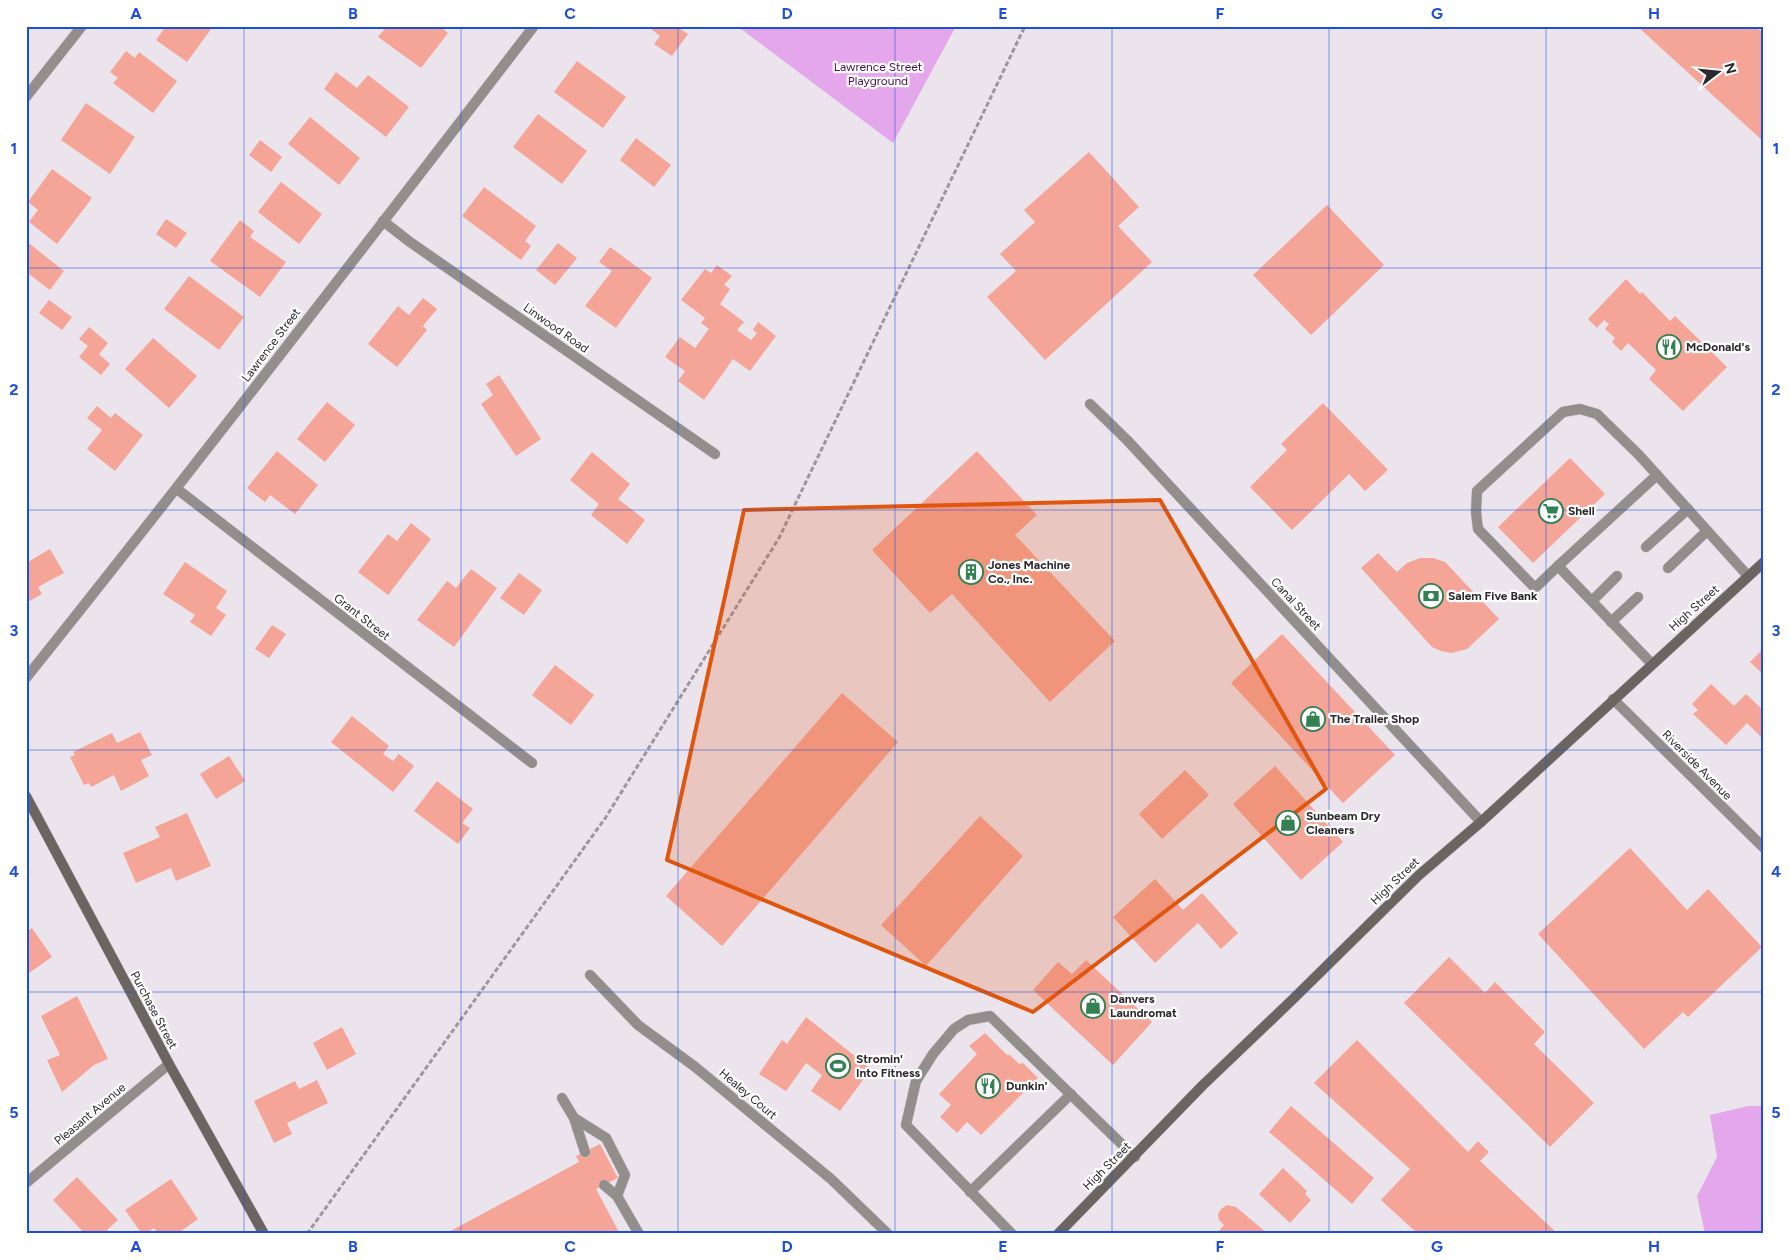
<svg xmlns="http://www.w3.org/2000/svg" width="1790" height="1260" font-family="Figtree,sans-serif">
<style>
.green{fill:#e5a7eb}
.building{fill:#f5a498}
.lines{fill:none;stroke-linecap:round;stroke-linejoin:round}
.lane-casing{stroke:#c9c2ca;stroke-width:11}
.street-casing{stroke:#c9c2ca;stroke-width:11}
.secondary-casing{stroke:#c9c2ca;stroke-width:11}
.path{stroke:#9c969d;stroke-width:3;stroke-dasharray:5 2.5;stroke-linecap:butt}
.lane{stroke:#928e8b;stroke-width:10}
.street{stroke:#928e8b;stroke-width:10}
.secondary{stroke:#6a6560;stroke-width:10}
.marked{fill:#df570e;fill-opacity:0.2;stroke:#df570e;stroke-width:4;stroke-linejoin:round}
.grid{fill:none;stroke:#1d4ed8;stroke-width:1;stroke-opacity:0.55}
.labels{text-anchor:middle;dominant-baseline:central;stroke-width:4.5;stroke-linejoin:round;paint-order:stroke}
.park-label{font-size:12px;fill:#490d4f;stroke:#fff}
.street-label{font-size:12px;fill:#2c292d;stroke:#fff}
.poi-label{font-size:12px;font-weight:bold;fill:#2c292d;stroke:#fff;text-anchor:start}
.neatline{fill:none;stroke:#1d4ed8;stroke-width:2}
.grid-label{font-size:16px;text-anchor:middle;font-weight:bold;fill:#1d4ed8}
</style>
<rect width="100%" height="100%" fill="#ece4ed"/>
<!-- green -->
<g class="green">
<polygon points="737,26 956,26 893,143"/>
<polygon points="1748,1106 1764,1106 1764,1233 1705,1234 1697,1196 1717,1157 1710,1115"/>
</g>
<!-- building -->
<g class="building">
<polygon points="166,26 208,26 211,29 187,62 156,40"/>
<polygon points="387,26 439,26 448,33 421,68 378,37"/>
<polygon points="652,26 676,26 688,34 672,56 654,44 660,36 651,29"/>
<polygon points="1637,26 1755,26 1764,34 1764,142"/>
<polygon points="126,51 135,58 139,52 177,81 153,113 113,83 118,78 110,72"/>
<polygon points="577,61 626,97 603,128 554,92"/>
<polygon points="336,72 357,88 368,75 409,107 386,137 324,89"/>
<polygon points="86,103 135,137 110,174 61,140"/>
<polygon points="538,114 587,151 562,184 513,147"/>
<polygon points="310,117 360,158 339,185 288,144"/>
<polygon points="636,138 671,165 654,187 620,160"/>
<polygon points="260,140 282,157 271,172 249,155"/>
<polygon points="1089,152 1139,207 1118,226 1152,262 1045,360 987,297 1016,271 1000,254 1035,222 1024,210"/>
<polygon points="52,169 92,198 57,244 29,222 38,210 28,202"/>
<polygon points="281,182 322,214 299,244 258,212"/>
<polygon points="484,187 536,226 525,241 531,246 521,260 462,216"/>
<polygon points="1327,205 1384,265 1311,335 1253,275"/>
<polygon points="166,219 187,233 176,248 156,234"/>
<polygon points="240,220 254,231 250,237 286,262 260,297 210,261"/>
<polygon points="26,241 64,271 50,290 29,274 26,278"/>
<polygon points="558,243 577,258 555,285 536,270"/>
<polygon points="610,247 652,278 616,328 585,306 612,271 599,262"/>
<polygon points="717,265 732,276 724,285 730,289 720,304 744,322 737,330 751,340 757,333 753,330 758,322 776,336 750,371 733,359 704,400 678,381 685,371 665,357 680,337 695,348 709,329 701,323 705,318 681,300 705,269 711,273"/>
<polygon points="189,276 244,317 219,350 164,309"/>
<polygon points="1626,279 1640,294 1642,292 1670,321 1675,316 1727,367 1683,411 1649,379 1656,370 1628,343 1621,351 1612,342 1615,338 1605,329 1609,324 1604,320 1597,328 1588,319"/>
<polygon points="423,298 437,309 423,326 427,330 397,367 368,344 398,306 409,315"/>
<polygon points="49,300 72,317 62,330 39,313"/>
<polygon points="89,327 108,343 99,354 110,364 101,375 79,357 88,346 79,339"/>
<polygon points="153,338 197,376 169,408 125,369"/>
<polygon points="499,375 541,439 516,456 481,404 493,395 486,384"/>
<polygon points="327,402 355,425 325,462 297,439"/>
<polygon points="1323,403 1388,470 1365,491 1349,474 1292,530 1250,487 1287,450 1281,444"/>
<polygon points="97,406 111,418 115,413 143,435 115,471 87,449 102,430 87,418"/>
<polygon points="277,451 318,485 295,514 270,495 265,502 247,488"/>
<polygon points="977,451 1037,515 1015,535 1115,641 1050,702 952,594 930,613 872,550"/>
<polygon points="592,452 630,484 618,499 645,520 627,544 591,515 599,504 570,480"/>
<polygon points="1570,458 1605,494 1533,563 1498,527"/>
<polygon points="411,523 431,539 388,595 358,572 388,534 397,541"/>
<polygon points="50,549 64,573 38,587 42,594 26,603 26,560 28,562"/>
<polygon points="1378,553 1397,572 1407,563 1420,558 1433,558 1445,562 1499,619 1467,649 1451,653 1441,651 1432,647 1361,568"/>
<polygon points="185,562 227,591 216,608 226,615 211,636 190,622 195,615 163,594"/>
<polygon points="471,569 497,588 454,647 417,620 447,581 456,588"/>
<polygon points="519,573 542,590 524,615 500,598"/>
<polygon points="272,625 286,634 269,658 255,649"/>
<polygon points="1282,634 1395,755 1343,803 1231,683"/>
<polygon points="1764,648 1764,675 1750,662"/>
<polygon points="555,665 594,695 571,725 532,695"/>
<polygon points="1711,684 1734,706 1746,694 1764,711 1764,734 1761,737 1747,723 1726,745 1693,714 1698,710 1692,704"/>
<polygon points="842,693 898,742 722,946 666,896"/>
<polygon points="352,716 389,746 383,754 393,761 399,754 414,766 393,792 331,742"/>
<polygon points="140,732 152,755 141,760 149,776 121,791 114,775 91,787 89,783 84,785 70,757 75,755 73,752 112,733 117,743"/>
<polygon points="229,756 245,781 216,799 200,774"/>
<polygon points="1275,766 1343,842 1301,880 1233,804"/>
<polygon points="1185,770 1209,795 1162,839 1139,814"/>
<polygon points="437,781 473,809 462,823 470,828 458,844 414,811"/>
<polygon points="187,813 211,866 176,881 171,868 136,883 123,853 160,837 155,827"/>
<polygon points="980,816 1023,856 926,966 881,925"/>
<polygon points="1630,848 1687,910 1708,889 1762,947 1688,1017 1683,1012 1644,1049 1538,934"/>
<polygon points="1155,879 1183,910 1202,893 1238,933 1221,949 1198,923 1155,963 1113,917"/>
<polygon points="32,928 52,957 26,975 26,932"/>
<polygon points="1449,957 1485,993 1495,982 1545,1032 1534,1044 1594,1103 1550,1147 1404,1003"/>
<polygon points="1086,960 1152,1022 1113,1065 1033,990 1058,962 1072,974"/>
<polygon points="77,996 108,1059 94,1065 62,1092 47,1060 60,1055 41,1016"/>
<polygon points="806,1017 871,1069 840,1111 811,1091 822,1075 806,1063 786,1091 759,1074 782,1040 787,1044"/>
<polygon points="342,1027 356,1054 327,1070 313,1043"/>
<polygon points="985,1033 1007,1055 1010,1055 1019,1064 1023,1063 1038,1078 981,1135 967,1122 957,1133 940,1117 951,1105 939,1094 977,1054 969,1046"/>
<polygon points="1357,1040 1468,1152 1478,1141 1489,1152 1480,1161 1558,1234 1418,1234 1381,1200 1410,1169 1314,1083"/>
<polygon points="317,1080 328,1103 287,1123 292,1134 274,1143 254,1101 295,1081 299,1089"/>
<polygon points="1291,1106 1374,1178 1352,1204 1269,1132"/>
<polygon points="600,1144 618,1178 596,1189 620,1234 445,1234 579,1162 576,1156"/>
<polygon points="1283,1168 1307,1191 1305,1194 1311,1200 1290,1223 1259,1194"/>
<polygon points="77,1177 118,1220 107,1230 111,1234 85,1234 53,1200"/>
<polygon points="171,1179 198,1219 177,1234 158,1234 154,1228 145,1234 142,1234 125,1210"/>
<polygon points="1227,1205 1236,1207 1268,1234 1216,1234 1224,1225 1219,1220 1218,1214 1221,1209"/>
</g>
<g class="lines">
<defs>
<g id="lane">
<polyline points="1646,547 1688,509"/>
<polyline points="1558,566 1657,475"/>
<polyline points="1668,568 1707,531"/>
<polyline points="1592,601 1617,576"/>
<polyline points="1611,622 1638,597"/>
<polyline points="1652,664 1558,566 1535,588 1478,529 1476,512 1477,491 1563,412 1580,409 1597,414 1639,455 1748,576"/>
<polyline points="562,1098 574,1118 585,1152"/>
<polyline points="574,1118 606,1138 625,1175 617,1196"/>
<polyline points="604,1185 617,1196 639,1234"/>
<polyline points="970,1192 1071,1094"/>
<polyline points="1012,1234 906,1125 916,1081 933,1054 954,1029 968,1020 990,1016 1135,1157"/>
</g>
<g id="street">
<polyline points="26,97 82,26"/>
<polyline points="383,221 410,242 715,454"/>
<polyline points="1090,404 1127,440 1481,822"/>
<polyline points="177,489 532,763"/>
<path d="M26,678C198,463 366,244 534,26"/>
<polyline points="1613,699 1764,848"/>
<polyline points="590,975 638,1025 694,1066 831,1179 888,1234"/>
<polyline points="26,1183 169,1064"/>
</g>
<g id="secondary">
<polyline points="26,796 169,1064 264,1234"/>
<polyline points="1058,1234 1203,1085 1291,1001 1419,875 1481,822 1764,562"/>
</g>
</defs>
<!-- lane casing -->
<use href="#lane" class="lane-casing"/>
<!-- street casing -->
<use href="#street" class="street-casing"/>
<!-- secondary casing -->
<use href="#secondary" class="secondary-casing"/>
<!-- path -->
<polyline class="path" points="307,1234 606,817 779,538 1025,26"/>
<!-- lane -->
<use href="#lane" class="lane"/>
<!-- street -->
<use href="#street" class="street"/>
<!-- secondary -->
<use href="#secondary" class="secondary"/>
</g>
<!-- marked area -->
<path class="marked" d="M1160,500L1326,789L1033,1012L667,860L744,510Z"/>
<!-- grid -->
<path class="grid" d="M244,26V1234M461,26V1234M678,26V1234M895,26V1234M1112,26V1234M1329,26V1234M1546,26V1234M26,268H1764M26,510H1764M26,750H1764M26,992H1764"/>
<!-- icons -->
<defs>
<symbol id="restaurant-ring" viewBox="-11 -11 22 22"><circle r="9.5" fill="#fff" stroke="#338151" stroke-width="1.5"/><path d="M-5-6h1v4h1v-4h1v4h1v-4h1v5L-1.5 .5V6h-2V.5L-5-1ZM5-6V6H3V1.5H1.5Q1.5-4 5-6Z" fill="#338151"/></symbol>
<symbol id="supermarket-ring" viewBox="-11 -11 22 22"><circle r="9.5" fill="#fff" stroke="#338151" stroke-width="1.5"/><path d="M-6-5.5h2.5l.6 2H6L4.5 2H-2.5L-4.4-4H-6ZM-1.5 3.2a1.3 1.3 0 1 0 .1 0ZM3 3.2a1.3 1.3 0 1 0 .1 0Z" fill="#338151"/></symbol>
<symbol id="building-ring" viewBox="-11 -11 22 22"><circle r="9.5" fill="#fff" stroke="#338151" stroke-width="1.5"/><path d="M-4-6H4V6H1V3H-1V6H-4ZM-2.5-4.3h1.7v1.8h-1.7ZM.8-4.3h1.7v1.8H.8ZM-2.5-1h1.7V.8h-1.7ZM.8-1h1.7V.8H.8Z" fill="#338151"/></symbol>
<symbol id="bank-ring" viewBox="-11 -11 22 22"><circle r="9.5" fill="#fff" stroke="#338151" stroke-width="1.5"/><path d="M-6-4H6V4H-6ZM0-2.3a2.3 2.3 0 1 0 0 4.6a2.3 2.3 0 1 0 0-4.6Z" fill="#338151"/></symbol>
<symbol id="shop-ring" viewBox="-11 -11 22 22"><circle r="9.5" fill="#fff" stroke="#338151" stroke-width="1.5"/><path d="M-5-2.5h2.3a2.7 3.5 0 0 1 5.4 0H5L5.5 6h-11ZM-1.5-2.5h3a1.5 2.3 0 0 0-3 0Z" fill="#338151"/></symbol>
<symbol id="stadium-ring" viewBox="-11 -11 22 22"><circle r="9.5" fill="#fff" stroke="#338151" stroke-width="1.5"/><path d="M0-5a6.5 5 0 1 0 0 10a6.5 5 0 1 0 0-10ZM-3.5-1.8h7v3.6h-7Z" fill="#338151"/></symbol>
</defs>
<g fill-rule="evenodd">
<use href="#restaurant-ring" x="1655" y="333" width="28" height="28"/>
<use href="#supermarket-ring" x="1537" y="497" width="28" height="28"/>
<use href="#building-ring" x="957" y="558" width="28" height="28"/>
<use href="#bank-ring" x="1417" y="582" width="28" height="28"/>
<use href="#shop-ring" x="1299" y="705" width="28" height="28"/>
<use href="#shop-ring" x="1274" y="809" width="28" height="28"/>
<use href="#shop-ring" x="1079" y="992" width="28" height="28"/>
<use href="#stadium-ring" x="824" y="1052" width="28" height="28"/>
<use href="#restaurant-ring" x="974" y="1072" width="28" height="28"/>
</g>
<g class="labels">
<!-- park labels -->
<g class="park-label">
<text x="878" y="67">Lawrence Street<tspan x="878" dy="14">Playground</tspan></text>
</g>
<!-- street labels -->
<g class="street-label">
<text transform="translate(556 328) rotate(35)">Linwood Road</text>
<text transform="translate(271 345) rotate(-53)">Lawrence Street</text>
<text transform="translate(1296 604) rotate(47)">Canal Street</text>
<text transform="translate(1694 608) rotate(-42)">High Street</text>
<text transform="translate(362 617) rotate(38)">Grant Street</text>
<text transform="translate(1697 765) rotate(45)">Riverside Avenue</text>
<text transform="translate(1395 881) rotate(-44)">High Street</text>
<text transform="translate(154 1010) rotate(62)">Purchase Street</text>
<text transform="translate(748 1094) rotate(40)">Healey Court</text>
<text transform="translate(90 1114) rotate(-40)">Pleasant Avenue</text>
<text transform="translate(1107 1166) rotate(-45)">High Street</text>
</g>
<!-- poi labels -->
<g class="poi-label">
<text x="1686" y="347">McDonald's</text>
<text x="1568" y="511">Shell</text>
<text x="988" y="565">Jones Machine<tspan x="988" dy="14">Co., Inc.</tspan></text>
<text x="1448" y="596">Salem Five Bank</text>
<text x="1330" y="719">The Trailer Shop</text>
<text x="1306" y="816">Sunbeam Dry<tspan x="1306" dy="14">Cleaners</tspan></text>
<text x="1110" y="999">Danvers<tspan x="1110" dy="14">Laundromat</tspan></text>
<text x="856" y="1059">Stromin'<tspan x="856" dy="14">Into Fitness</tspan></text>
<text x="1006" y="1086">Dunkin'</text>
</g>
</g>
<!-- border -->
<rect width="1790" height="1260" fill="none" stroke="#ffffff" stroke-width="55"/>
<!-- north arrow -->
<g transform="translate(1718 72) rotate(74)" stroke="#ffffff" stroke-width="4" paint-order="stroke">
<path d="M0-4L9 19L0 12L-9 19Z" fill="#2c292d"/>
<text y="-8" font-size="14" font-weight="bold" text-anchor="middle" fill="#2c292d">N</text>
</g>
<rect x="28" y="28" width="1734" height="1204" class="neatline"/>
<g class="grid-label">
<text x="136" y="19">A</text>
<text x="353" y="19">B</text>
<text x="570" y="19">C</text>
<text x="787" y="19">D</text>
<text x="1003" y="19">E</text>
<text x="1220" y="19">F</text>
<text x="1437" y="19">G</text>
<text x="1654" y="19">H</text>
<text x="14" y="154">1</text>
<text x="1776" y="154">1</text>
<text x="14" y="395">2</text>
<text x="1776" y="395">2</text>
<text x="14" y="636">3</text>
<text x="1776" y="636">3</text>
<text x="14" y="877">4</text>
<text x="1776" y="877">4</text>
<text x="14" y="1118">5</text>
<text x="1776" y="1118">5</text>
<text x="136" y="1252">A</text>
<text x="353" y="1252">B</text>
<text x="570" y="1252">C</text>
<text x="787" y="1252">D</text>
<text x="1003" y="1252">E</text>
<text x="1220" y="1252">F</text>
<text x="1437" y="1252">G</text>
<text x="1654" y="1252">H</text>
</g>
</svg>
